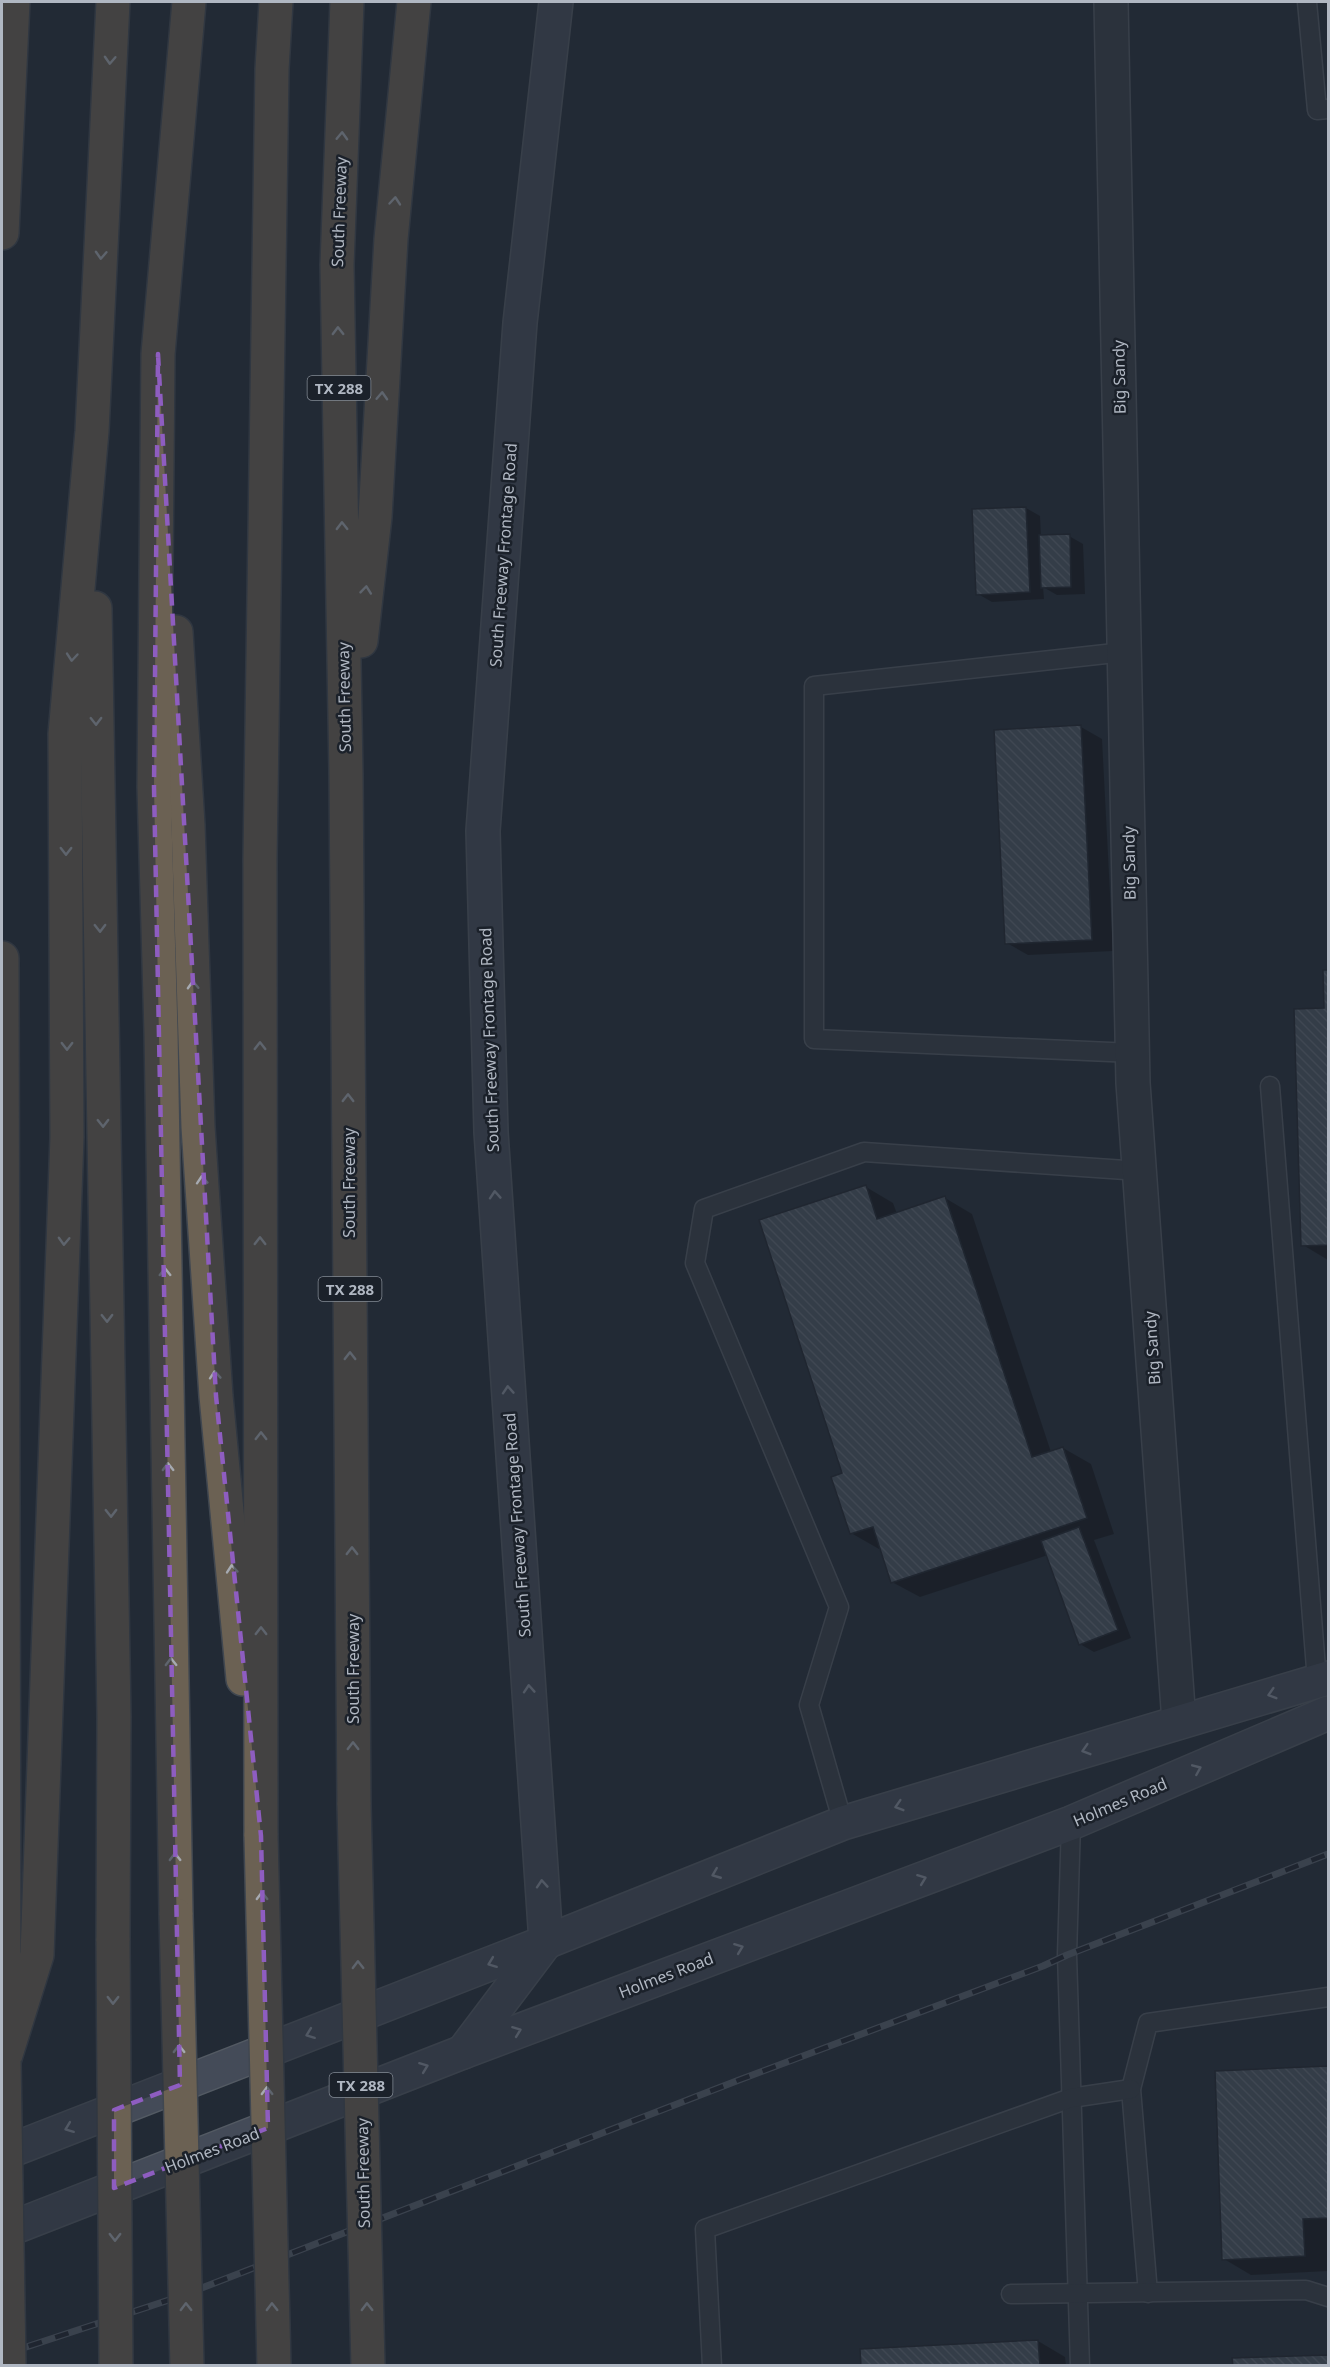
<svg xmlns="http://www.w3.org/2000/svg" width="1330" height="2367" font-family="'Noto Sans',sans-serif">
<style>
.shadow{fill:#0007}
.building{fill:url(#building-back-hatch);stroke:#1d232c;stroke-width:1.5}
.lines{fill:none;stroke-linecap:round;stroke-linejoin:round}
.lane-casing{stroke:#535a63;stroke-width:21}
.street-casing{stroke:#535a63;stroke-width:36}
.secondary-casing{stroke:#535a63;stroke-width:36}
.highway-casing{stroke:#404750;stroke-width:36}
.lane{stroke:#353c45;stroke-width:18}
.street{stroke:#353c45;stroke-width:33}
.secondary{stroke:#444b58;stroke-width:33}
.highway{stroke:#6b6153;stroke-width:33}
.rail-casing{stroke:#58606c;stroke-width:7}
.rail{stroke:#1b212a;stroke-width:4.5;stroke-dasharray:14;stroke-linecap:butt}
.highway-bridge-casing{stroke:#404750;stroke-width:36;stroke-linecap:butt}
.highway-bridge{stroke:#6b6153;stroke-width:33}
.oneway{stroke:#a6aab1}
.oneway2{stroke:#8a919d}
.marked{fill:none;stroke:#8e5dc0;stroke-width:4.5;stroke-dasharray:12 8;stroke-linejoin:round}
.labels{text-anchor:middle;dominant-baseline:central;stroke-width:5;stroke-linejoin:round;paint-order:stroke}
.shield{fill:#1b212a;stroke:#838a94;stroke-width:1.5}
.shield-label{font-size:15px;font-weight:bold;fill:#b0b7c2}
.street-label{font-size:16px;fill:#b0b7c2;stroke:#1b212a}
</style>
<defs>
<pattern id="building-back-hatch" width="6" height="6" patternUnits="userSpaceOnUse" patternTransform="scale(1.5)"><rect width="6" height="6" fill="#4b5460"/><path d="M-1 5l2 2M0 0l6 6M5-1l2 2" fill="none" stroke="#626a75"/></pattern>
</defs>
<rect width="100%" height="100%" fill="#222a35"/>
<!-- shadow -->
<g class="shadow">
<polygon points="1026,508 1040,516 1041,537 1069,536 1083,544 1085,594 1057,595 1043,587 1044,599 992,602 978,594"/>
<polygon points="1081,727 1102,739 1113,951 1028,955 1007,943"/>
<polygon points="1325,971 1328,971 1328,1260 1303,1245 1326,1009"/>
<polygon points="866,1187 893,1203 897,1214 945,1198 972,1214 1051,1452 1063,1448 1091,1464 1114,1534 1094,1540 1131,1638 1094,1652 1080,1644 1048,1555 920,1597 892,1582 881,1548 879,1549 851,1533 844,1473"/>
<polygon points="1328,2068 1328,2271 1251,2275 1224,2259 1216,2072"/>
<polygon points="1038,2341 1065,2357 1066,2366 862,2366"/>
</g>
<!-- building -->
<g class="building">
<polygon points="1026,507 1030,592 976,595 972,509"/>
<polygon points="1070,534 1071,587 1041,588 1039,535"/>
<polygon points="1081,725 1092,940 1005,944 994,730"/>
<polygon points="1323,970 1328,970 1328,1245 1301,1246 1294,1009 1324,1008"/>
<polygon points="866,1185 877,1219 945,1196 1032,1457 1063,1447 1087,1518 891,1583 873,1527 850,1534 831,1477 842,1473 759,1220"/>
<polygon points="1079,1527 1118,1630 1079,1645 1041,1541"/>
<polygon points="1328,2066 1328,2218 1303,2219 1305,2256 1222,2260 1215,2071"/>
<polygon points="1038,2340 1040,2366 861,2366 860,2349"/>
<polygon points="1328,2355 1328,2366 1233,2366 1232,2358"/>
</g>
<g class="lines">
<defs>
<g id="lane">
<polyline points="1307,2 1317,110 1328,109"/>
<polyline points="1124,652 814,686 814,1039 1133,1053"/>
<polyline points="1270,1086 1317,1681"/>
<polyline points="843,1823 809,1705 839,1607 695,1263 704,1209 864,1152 1140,1171"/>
<polyline points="1071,1823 1067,1955 1080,2366"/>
<polyline points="1148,2293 1131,2089 1148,2023 1328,1997"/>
<polyline points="1011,2294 1306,2290 1328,2297"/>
<polyline points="712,2366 705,2229 1071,2098 1131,2089"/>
</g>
<polyline id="street" points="1111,2 1133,1083 1179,1722"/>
<g id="secondary">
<polyline points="463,2052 546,1942 491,1132 483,831 520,323 556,2"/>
<polyline points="2,2154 546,1942 843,1823 1328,1678"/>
<polyline points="2,2232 463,2052 1071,1823 1328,1713"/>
</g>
<g id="highway">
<polyline points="347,2 337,265 346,774 354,1805"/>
<polyline points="2,233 13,2"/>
<polyline points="95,608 114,1717 113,1941"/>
<polyline points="176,632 188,825 198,1127 216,1396 243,1679"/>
<polyline points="361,641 375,517 391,239 414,2"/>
<polyline points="2,958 4,2030"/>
<polyline points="261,1836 260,859 272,69 276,2"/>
<polyline points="176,1915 161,1032 154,787 158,354 189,2"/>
<polyline points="4,2061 37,1955 67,1137 65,734 92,431 113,2"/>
</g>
</defs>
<!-- lane casing -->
<use href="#lane" class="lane-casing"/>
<!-- street casing -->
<use href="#street" class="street-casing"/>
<!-- secondary casing -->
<use href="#secondary" class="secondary-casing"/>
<!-- highway casing -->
<use href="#highway" class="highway-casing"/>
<!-- lane -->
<use href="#lane" class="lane"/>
<!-- street -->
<use href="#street" class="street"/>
<!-- secondary -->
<use href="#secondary" class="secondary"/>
<!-- highway -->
<use href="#highway" class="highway"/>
<defs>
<polyline id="rail" points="2,2355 181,2296 739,2080 1043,1966 1067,1955 1328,1854"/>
</defs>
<!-- rail casing -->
<use href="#rail" class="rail-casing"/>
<!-- rail -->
<use href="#rail" class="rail"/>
<defs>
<g id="highway-bridge">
<polyline points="354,1805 368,2366"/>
<polyline points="261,1836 274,2366"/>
<polyline points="176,1915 187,2366"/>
<polyline points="113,1941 116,2366"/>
<polyline points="4,2061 9,2366"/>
</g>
</defs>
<!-- highway-bridge casing -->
<use href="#highway-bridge" class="highway-bridge-casing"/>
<!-- highway-bridge -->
<use href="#highway-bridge" class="highway-bridge"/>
</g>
<!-- one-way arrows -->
<defs><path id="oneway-chevron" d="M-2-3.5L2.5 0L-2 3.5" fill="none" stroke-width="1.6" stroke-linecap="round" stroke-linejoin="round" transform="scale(1.5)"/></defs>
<g class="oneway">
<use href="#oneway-chevron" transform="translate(110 60) rotate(93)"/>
<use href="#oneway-chevron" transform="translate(342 136) rotate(-88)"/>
<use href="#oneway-chevron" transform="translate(395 201) rotate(-85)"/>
<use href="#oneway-chevron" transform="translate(101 255) rotate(93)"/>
<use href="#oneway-chevron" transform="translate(338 331) rotate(-91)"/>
<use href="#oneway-chevron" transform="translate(382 396) rotate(-87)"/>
<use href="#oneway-chevron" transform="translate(342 526) rotate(-91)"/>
<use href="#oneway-chevron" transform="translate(366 590) rotate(-84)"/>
<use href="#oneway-chevron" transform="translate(72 657) rotate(95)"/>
<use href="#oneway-chevron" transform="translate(96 721) rotate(89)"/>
<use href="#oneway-chevron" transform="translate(66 851) rotate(90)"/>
<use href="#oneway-chevron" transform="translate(100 928) rotate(89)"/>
<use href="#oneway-chevron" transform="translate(193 985) rotate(-92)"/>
<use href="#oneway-chevron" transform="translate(67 1046) rotate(90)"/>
<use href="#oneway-chevron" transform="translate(260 1046) rotate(-90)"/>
<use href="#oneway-chevron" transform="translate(348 1098) rotate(-90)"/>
<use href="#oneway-chevron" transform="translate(103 1123) rotate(89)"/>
<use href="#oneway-chevron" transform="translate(202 1180) rotate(-94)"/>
<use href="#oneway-chevron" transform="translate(64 1241) rotate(92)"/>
<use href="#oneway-chevron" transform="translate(260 1241) rotate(-90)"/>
<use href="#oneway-chevron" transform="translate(165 1272) rotate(-91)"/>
<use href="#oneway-chevron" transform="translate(107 1318) rotate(89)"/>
<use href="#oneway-chevron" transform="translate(350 1356) rotate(-90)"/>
<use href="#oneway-chevron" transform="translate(215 1375) rotate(-94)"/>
<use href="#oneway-chevron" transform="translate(261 1436) rotate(-90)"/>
<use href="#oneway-chevron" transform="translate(168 1467) rotate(-91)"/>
<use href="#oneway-chevron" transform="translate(111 1513) rotate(89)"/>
<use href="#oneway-chevron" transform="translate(352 1551) rotate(-90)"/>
<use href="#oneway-chevron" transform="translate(232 1569) rotate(-95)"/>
<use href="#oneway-chevron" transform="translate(261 1631) rotate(-90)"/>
<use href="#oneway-chevron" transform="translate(171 1662) rotate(-91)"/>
<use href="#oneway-chevron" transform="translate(353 1746) rotate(-90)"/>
<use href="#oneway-chevron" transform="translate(175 1857) rotate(-91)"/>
<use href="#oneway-chevron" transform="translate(262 1896) rotate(-91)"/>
<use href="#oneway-chevron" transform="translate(358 1965) rotate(-91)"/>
<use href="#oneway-chevron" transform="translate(113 2000) rotate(90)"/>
<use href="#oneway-chevron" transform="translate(179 2049) rotate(-91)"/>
<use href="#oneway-chevron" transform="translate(267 2091) rotate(-91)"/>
<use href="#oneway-chevron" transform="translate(115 2237) rotate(90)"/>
<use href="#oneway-chevron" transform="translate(186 2307) rotate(-91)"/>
<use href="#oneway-chevron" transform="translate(272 2307) rotate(-91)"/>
<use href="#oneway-chevron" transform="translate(367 2307) rotate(-91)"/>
</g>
<g class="oneway2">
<use href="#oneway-chevron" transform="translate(495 1195) rotate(-94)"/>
<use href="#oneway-chevron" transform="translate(508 1390) rotate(-94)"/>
<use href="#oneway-chevron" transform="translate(529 1689) rotate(-94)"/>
<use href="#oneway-chevron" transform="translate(1272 1694) rotate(163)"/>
<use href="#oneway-chevron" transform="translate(1086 1750) rotate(163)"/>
<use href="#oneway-chevron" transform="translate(1197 1769) rotate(-23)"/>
<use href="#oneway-chevron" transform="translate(899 1806) rotate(163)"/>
<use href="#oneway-chevron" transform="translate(716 1874) rotate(158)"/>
<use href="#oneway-chevron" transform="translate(922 1879) rotate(-21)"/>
<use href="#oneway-chevron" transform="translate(542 1884) rotate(-94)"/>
<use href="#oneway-chevron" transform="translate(739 1948) rotate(-21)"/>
<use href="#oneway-chevron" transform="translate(492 1963) rotate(159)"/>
<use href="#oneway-chevron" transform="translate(517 2031) rotate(-21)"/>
<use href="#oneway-chevron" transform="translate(310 2034) rotate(159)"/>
<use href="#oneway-chevron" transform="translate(424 2067) rotate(-21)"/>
<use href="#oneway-chevron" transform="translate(69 2128) rotate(159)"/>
</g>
<!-- marked area -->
<path d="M0 0H1330V2367H0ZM158,354L216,1396L261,1836L268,2128L114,2188V2110L180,2085L154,787Z" fill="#222a35" fill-opacity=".55" fill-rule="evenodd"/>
<path class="marked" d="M158,354L216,1396L261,1836L268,2128L114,2188V2110L180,2085L154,787Z"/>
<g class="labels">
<!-- shield labels -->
<g class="shield">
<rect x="307.5" y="376" width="63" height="24" rx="4.5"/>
<rect x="318.5" y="1277" width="63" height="24" rx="4.5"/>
<rect x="329.5" y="2073" width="63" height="24" rx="4.5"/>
</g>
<g class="shield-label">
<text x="339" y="388">TX 288</text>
<text x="350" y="1289">TX 288</text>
<text x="361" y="2085">TX 288</text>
</g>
<!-- street labels -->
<g class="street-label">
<text transform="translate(339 212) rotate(-88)">South Freeway</text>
<text transform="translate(1119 377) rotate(-91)">Big Sandy</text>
<text transform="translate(503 555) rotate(-86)">South Freeway Frontage Road</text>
<text transform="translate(344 697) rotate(-91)">South Freeway</text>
<text transform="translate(1129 863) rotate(-91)">Big Sandy</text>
<text transform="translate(489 1040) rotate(-92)">South Freeway Frontage Road</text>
<text transform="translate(349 1183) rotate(-90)">South Freeway</text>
<text transform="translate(1152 1348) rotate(-94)">Big Sandy</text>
<text transform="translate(517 1525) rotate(-94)">South Freeway Frontage Road</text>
<text transform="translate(353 1669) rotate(-90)">South Freeway</text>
<text transform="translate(1120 1802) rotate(-23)">Holmes Road</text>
<text transform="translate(666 1975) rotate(-21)">Holmes Road</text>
<text transform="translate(212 2150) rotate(-21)">Holmes Road</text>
<text transform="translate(363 2173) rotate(-91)">South Freeway</text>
</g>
</g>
<!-- border -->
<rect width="1330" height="2367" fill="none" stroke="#b0b7c2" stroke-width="6"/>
</svg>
